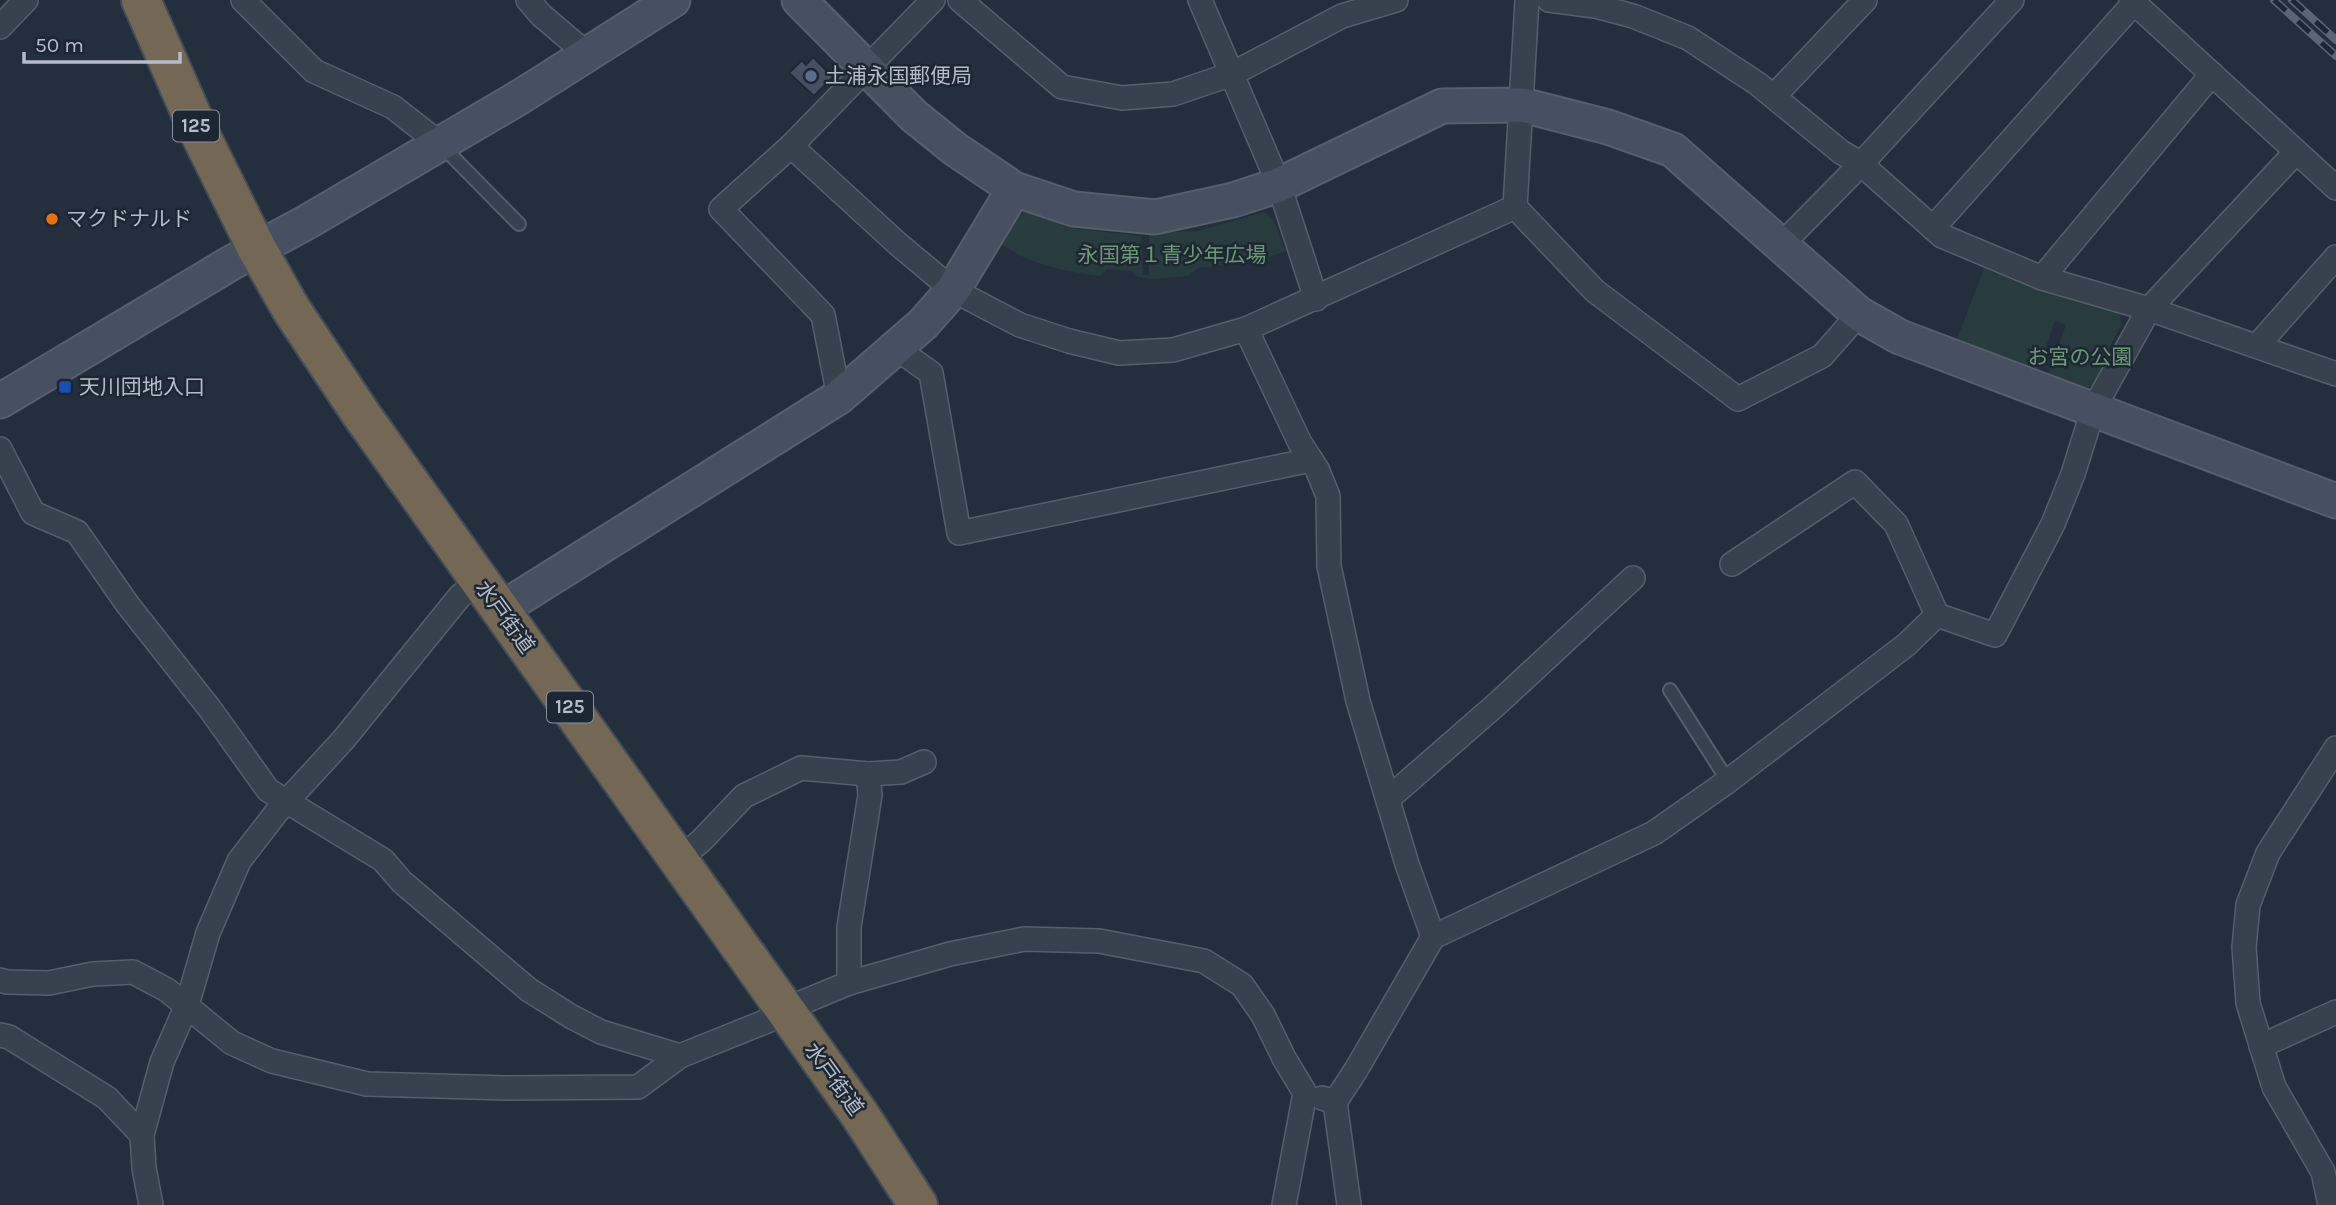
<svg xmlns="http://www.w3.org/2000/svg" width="2336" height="1205" font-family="Karla,'Noto Sans JP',sans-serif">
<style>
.green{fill:#263c3f}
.building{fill:#455162;stroke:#1f2835;stroke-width:2}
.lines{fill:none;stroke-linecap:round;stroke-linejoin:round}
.lane-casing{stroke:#565f6c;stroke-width:16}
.street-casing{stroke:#565f6c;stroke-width:26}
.secondary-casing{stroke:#565f6c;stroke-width:37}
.highway-casing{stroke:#434c59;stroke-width:42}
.lane{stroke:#38414e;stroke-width:12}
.street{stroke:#38414e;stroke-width:23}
.secondary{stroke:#465061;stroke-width:33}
.highway{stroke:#746855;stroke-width:38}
.rail-casing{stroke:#5a6575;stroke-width:8}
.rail{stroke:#1d2633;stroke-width:5;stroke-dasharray:16;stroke-linecap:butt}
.service-dot{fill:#5c6f8a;stroke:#1d2633;stroke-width:2.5}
.food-dot{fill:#e8710a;stroke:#1d2633;stroke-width:2.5}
.transit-dot{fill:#1a4fb4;stroke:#1d2633;stroke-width:2.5}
.labels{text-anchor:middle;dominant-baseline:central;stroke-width:5;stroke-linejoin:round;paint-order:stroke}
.shield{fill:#1d2633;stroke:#878f9c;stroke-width:2}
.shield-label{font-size:19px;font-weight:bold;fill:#b4bcc9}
.poi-label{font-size:21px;fill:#b4bcc9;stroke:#1d2633;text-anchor:start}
.park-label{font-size:21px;fill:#6b9a76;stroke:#1d2633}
.street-label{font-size:21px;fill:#b4bcc9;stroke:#1d2633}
</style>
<rect width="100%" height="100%" fill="#242f3e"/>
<!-- green -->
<g class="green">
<path d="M1025,212L1078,229L1141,236L1143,275H1149V233L1198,231L1264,212L1273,219L1285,251L1259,261L1198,268L1188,276L1151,279L1139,277L1131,271L1107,269L1101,276C1074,273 1044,267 1019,255C1012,251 1006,247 999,244L1013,219Z"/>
<polygon points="1985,266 2118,311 2122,324 2112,342 2098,383 2085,389 2048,376 2066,325 2055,321 2037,372 1955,344"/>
</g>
<!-- building -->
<polygon class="building" points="813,57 833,77 814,96 789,73 802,60 806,65"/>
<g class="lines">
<defs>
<g id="lane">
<polyline points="442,146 519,224"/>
<polyline points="1670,690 1728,781"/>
</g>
<g id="street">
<polyline points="243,0 314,71 393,107 439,143"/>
<polyline points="528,0 541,15 588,55"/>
<polyline points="960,0 1062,87 1122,98 1173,94 1232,74 1342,16 1396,0"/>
<polyline points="1200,0 1279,185 1316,299"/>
<polyline points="1527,0 1515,207 1595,291 1738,399 1822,356 1859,314"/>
<polyline points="1549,0 1595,6 1633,16 1688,38 1758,84 1841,152 1861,164 1942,236 2042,278 2149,309 2336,374"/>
<polyline points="2131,0 2336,188"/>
<polyline points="0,27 26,0"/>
<polyline points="1774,96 1865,0"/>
<polyline points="791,146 898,244 953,290 1020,325 1069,341 1119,353 1173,350 1246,329 1515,207"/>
<polyline points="1933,228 2134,3"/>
<polyline points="1780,246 1861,164 2012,0"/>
<polyline points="2042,278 2212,74"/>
<polyline points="1246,329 1300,443 1317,469 1328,496 1329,566 1358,701 1407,864 1433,937 1356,1070 1335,1102"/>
<polyline points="2257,346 2336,257"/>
<polyline points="896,348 931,373 959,533 1311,460"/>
<polyline points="839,397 823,315 721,209 791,146 933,0"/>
<polyline points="0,449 33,513 77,532 128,605 210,709 268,790 383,860 402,882 529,990 572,1017 601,1032 680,1056"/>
<polyline points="1732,564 1855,482 1896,524 1937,615"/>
<polyline points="1388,799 1498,703 1633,578"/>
<polyline points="678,860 701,841 744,796 801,768 868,774 901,772 924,762"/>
<polyline points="1433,937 1654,833 1728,781 1906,645 1937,615 1995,635 2053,524 2073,474 2093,410 2149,309 2296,152"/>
<polyline points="0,980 7,982 49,983 93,974 133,972 167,990 232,1043 272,1061 367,1084 507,1088 638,1087 680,1056 767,1021 784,1010 849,983 950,954 1024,939 1099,941 1204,961 1242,985 1263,1015 1284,1058 1305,1093 1284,1205"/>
<polyline points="849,983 849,927 870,795 868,774"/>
<polyline points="0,1035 9,1037 107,1098 142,1135"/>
<polyline points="2261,1046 2336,1012"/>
<polyline points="1322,1098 1335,1102 1349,1205"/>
<polyline points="151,1205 144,1168 142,1135 162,1062 187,1005 208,933 239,861 276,813 344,739 460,596 480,581"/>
<polyline points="2330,1205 2323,1172 2274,1087 2248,1003 2244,947 2248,905 2268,853 2336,748"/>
</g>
<g id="secondary">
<polyline points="799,0 914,116 955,149 1014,189 1074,209 1155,217 1233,200 1279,185 1442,106 1522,105 1608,127 1673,150 1859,314 1900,337 2336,501"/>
<polyline points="0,401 231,263 307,222 520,97 673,0"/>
<polyline points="500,610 839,397 923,324 953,290 1014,189"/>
</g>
<polyline id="highway" points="141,0 200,134 257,249 291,309 361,414 860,1115 918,1205"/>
</defs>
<!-- lane casing -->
<use href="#lane" class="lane-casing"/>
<!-- street casing -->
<use href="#street" class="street-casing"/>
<!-- secondary casing -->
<use href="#secondary" class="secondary-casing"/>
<!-- highway casing -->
<use href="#highway" class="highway-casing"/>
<!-- lane -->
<use href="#lane" class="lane"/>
<!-- street -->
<use href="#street" class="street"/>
<!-- secondary -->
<use href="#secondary" class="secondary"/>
<!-- highway -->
<use href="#highway" class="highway"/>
<defs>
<g id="rail">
<polyline points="2274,0 2336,56"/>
<polyline points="2292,0 2336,40"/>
</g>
</defs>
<!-- rail casing -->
<use href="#rail" class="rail-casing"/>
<!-- rail -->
<use href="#rail" class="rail"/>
</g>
<!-- markers -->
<circle class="service-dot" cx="811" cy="76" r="7"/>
<circle class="food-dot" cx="52" cy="219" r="7"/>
<rect class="transit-dot" x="58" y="380" width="14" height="14" rx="3.5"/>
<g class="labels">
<!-- shield labels -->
<g class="shield">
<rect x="173" y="110.5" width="46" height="31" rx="5"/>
<rect x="547" y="691.5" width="46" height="31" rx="5"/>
</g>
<g class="shield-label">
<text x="196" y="126">125</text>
<text x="570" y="707">125</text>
</g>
<!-- poi labels -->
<g class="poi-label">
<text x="825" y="76">土浦永国郵便局</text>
<text x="66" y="219">マクドナルド</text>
<text x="79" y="387">天川団地入口</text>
</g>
<!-- park labels -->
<g class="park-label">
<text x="1172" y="255">永国第１青少年広場</text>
<text x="2080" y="357">お宮の公園</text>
</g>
<!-- street labels -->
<g class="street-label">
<text transform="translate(505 617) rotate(54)">水戸街道</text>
<text transform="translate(834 1079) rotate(54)">水戸街道</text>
</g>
</g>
<!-- scale -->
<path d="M24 52v10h156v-10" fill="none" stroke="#b4bcc9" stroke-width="3.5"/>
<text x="35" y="52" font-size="21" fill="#b4bcc9" stroke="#1d2633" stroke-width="5" paint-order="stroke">50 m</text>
</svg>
